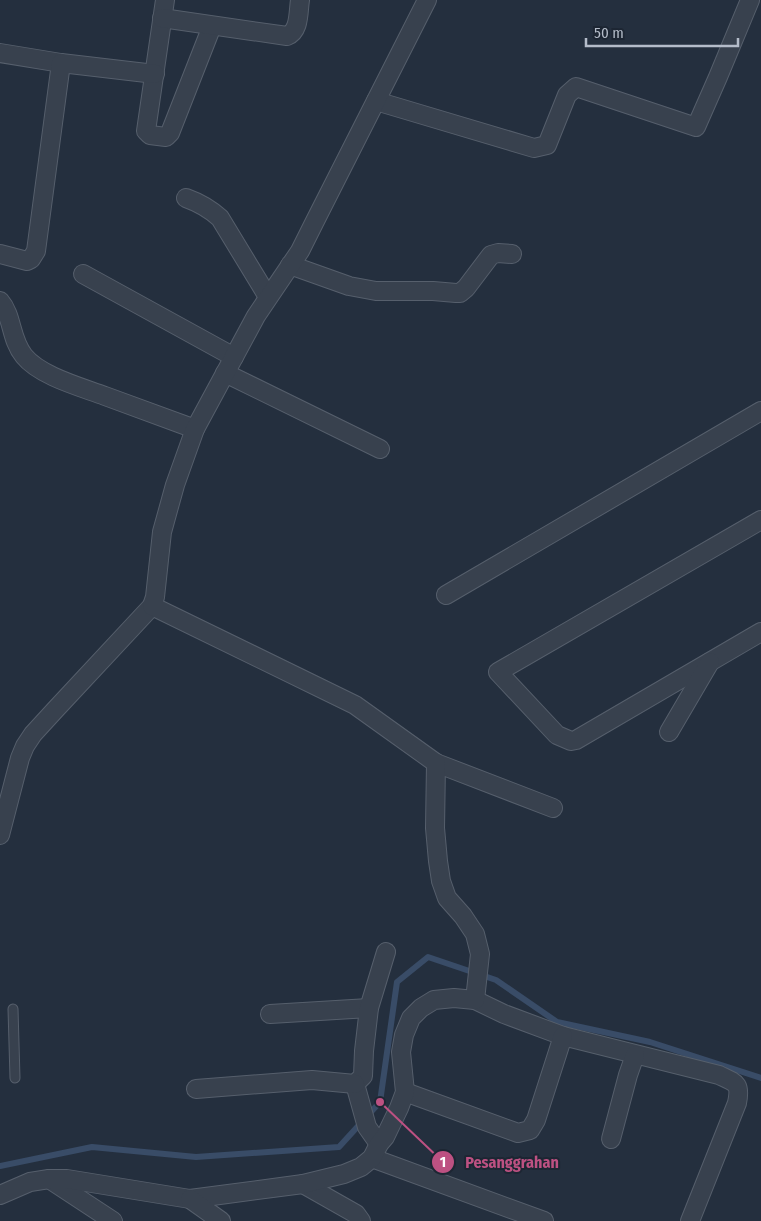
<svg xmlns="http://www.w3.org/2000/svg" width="761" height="1221" font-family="'Fira Sans Condensed',sans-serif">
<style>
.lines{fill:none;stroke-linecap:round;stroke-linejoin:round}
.stream{stroke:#394c67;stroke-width:6}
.lane-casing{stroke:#565f6c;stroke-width:11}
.street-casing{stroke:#565f6c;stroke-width:20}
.lane{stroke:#38414e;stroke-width:9}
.street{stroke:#38414e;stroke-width:18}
.leader{fill:none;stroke:#bd5182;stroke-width:2}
.callout-dot{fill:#bd5182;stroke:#1d2633;stroke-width:2}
.mark-label{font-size:15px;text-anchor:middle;font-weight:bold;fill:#fff}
.callout-label{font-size:16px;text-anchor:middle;font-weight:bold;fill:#bd5182;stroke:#1d2633;stroke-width:4;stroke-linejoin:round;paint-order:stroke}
</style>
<rect width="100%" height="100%" fill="#242f3e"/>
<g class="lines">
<!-- stream -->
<polyline class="stream" points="0,1166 92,1147 196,1157 339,1147 380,1102 397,982 428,957 496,980 557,1022 650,1042 761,1078"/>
<defs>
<polyline id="lane" points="13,1009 15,1078"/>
<g id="street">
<polyline points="165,0 146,131 150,135 166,137 170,133 212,26"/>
<path d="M162,18L287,36C300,31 298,12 300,0"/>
<polyline points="0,53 61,63"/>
<polyline points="376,101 534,148 547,145 567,95 576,87 696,127 718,77 750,0"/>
<path d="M186,198C200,203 209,208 220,218L268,297"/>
<polyline points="0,254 27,261 31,259 36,251 61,63 155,74"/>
<polyline points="290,265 349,286 376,291 433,291 456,293 460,293 466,288 491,255 498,253 512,254"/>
<polyline points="83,274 234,357"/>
<path d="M0,301C13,316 10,339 24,356C40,376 81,387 105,396C135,407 165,418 195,429"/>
<polyline points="225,373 380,449"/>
<polyline points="761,520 498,672 557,735 571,741 576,740 761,632"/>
<polyline points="446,595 761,411"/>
<polyline points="669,732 710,662"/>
<polyline points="436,763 553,808"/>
<polyline points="0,835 20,758 25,746 33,734 55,710 152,606"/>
<path d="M475,1000L504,1014L563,1036L719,1075C736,1083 741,1083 737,1103L690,1221"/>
<polyline points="270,1014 369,1008"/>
<polyline points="355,1084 363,1076 364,1051 369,1008 386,952"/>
<polyline points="355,1084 367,1127 379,1144"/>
<polyline points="196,1089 312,1080 355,1084"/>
<polyline points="405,1092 518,1133 530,1130 536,1120 563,1036"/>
<polyline points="611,1139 628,1075 635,1055"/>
<polyline points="372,1158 544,1221"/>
<polyline points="49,1179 113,1221"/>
<polyline points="303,1184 356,1214 361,1221"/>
<polyline points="0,1195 30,1182 49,1179 67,1179 190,1199 303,1184 344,1174 361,1167 372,1158 379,1144 385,1137 399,1108 405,1092 401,1052 404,1035 411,1018 421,1008 434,1000 454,998 475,1000 480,954 475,934 463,916 447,898 441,881 438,861 435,828 436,763 355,705 152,606 155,597 162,532 175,485 195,429 256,316 300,251 314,223 427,0"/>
<polyline points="190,1199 221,1221"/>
</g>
</defs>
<!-- lane casing -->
<use href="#lane" class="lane-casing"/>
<!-- street casing -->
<use href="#street" class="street-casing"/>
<!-- lane -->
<use href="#lane" class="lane"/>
<!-- street -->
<use href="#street" class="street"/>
</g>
<!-- callouts -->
<path class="leader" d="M380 1102L443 1162"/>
<g class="callout-dot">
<circle cx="380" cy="1102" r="5"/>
<circle cx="443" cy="1162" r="12"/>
</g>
<g class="mark-label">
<text x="443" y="1167">1</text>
</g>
<g class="callout-label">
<text x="512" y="1168">Pesanggrahan</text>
</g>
<!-- scale -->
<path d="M586 38v8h152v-8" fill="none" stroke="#b4bcc9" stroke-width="2.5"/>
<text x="594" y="38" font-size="15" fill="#b4bcc9" stroke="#1d2633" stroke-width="4" paint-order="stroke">50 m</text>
</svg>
